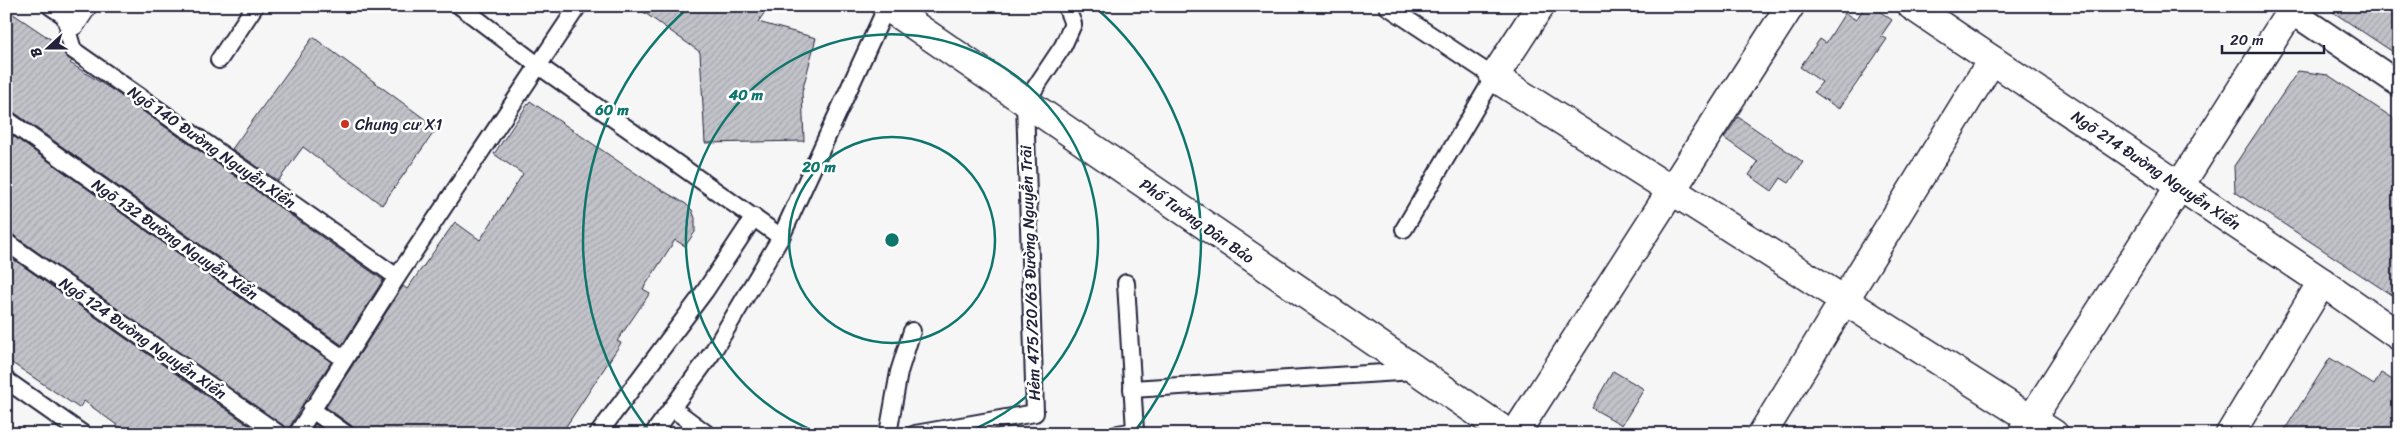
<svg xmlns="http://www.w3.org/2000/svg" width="2405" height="440" font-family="Sriracha,sans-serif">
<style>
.building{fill:url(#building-hatch);stroke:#22223b}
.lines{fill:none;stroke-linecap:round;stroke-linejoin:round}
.service-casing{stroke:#22223b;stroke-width:20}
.pedestrian-casing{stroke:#22223b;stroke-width:28}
.minor-casing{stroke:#22223b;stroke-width:31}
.service{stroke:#fff;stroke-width:16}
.pedestrian{stroke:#fff;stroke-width:24}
.minor{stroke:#fff;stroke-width:28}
.ring{fill:none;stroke:#0f766e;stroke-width:2.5}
.poi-dot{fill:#c8321e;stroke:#fff;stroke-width:2}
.labels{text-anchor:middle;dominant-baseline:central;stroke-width:5;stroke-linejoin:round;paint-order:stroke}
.poi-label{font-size:16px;fill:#22223b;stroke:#fff;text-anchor:start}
.street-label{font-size:16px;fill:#22223b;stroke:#fff}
.centre{fill:#0f766e;stroke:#fff;stroke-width:2.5}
.ring-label{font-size:15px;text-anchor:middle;font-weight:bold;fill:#0f766e;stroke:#fff;stroke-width:5;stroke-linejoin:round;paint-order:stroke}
</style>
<defs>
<pattern id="building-hatch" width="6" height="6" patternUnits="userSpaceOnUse" patternTransform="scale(1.25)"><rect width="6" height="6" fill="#c2c2c9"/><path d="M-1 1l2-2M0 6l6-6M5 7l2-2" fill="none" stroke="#a6a6ae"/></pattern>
</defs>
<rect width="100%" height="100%" fill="#f6f6f7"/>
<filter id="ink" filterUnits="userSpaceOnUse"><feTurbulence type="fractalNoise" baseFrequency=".02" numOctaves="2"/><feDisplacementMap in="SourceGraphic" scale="10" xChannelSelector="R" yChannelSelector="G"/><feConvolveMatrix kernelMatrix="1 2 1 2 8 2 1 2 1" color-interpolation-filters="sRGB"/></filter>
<g filter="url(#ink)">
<!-- building -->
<g class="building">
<polygon points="635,6 769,6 758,22 816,38 802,92 804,141 705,143 700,52"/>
<polygon points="1865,6 1872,6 1892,20 1881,36 1887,39 1839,109 1814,92 1822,82 1800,67 1820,39 1826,43 1845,13 1856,20"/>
<polygon points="2324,6 2399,6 2399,56"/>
<polygon points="6,9 62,47 64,53 72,61 70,63 114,91 383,280 342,345 12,111 6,109"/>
<polygon points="313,37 437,128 382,205 303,147 278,181 232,149"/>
<polygon points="2298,71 2328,75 2399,122 2399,300 2235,192 2234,166"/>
<polygon points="530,101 653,185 686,204 692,210 695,218 695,232 685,246 675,240 643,289 650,293 617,341 621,343 561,434 356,434 352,426 326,407 403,286 407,289 455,222 480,240 523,174 494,154"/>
<polygon points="1738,117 1803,162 1789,183 1781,178 1772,191 1749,175 1758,162 1724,138"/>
<polygon points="6,131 331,362 303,404 288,430 12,234 6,232"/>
<polygon points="6,254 261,434 129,434 84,401 79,408 6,359"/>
<polygon points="2330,358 2374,385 2381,373 2399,384 2399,434 2282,434"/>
<polygon points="1613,371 1644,389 1622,425 1592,408"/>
<polygon points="315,424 328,434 309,434"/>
</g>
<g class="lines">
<defs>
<g id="service">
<polyline points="50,6 72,21 68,33 73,50 397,277"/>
<polyline points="460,6 539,66 781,237"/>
<polyline points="1387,6 1494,77 1404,229"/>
<polyline points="219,60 255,6"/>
<polyline points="6,119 344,359"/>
<polyline points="6,242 279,434"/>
<polyline points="6,380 83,434"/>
<polyline points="1132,389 1415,371"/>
<polyline points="672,408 707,434"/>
<polyline points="311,409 346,434"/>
<polyline points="297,434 397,277 578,6"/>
<polyline points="598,434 705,291 754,217"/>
<polyline points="653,434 712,353 781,237 887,6"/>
<polyline points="888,434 899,372 912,331"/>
<polyline points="915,434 1035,413 1025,103 1063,46 1073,24 1066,6"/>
<polyline points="1118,434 1135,431 1126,283"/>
</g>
<polyline id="pedestrian" points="2291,11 2399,84"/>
<g id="minor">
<polyline points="886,6 1509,434"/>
<polyline points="1540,6 1494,77 2054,434"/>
<polyline points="1912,6 2322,282 2399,336"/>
<polyline points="72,21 82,6"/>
<polyline points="1515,434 1790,6"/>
<polyline points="1762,434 1992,60"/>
<polyline points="2022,434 2294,6"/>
<polyline points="2230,434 2322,282"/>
</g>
</defs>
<!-- service casing -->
<use href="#service" class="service-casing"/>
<!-- pedestrian casing -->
<use href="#pedestrian" class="pedestrian-casing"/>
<!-- minor casing -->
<use href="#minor" class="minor-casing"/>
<!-- service -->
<use href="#service" class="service"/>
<!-- pedestrian -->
<use href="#pedestrian" class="pedestrian"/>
<!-- minor -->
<use href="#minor" class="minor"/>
</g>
</g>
<!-- distance rings -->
<g class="ring">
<circle cx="892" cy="240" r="103"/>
<path d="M822 434A206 206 0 1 1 962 434"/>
<path d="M650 432A309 309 0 0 1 689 7M1095 7A309 309 0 0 1 1134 432"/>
</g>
<!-- markers -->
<circle class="poi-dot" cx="345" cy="124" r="5"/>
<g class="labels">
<!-- poi labels -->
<g class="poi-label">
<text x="355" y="124">Chung cư X1</text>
</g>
<!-- street labels -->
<g class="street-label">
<text transform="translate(212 147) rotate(35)">Ngõ 140 Đường Nguyễn Xiển</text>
<text transform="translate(2156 170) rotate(34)">Ngõ 214 Đường Nguyễn Xiển</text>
<text transform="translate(1197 221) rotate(35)">Phố Tưởng Dân Bảo</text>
<text transform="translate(175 239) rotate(35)">Ngõ 132 Đường Nguyễn Xiển</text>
<text transform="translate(1030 273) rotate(-92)">Hẻm 475/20/63 Đường Nguyễn Trãi</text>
<text transform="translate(143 338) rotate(35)">Ngõ 124 Đường Nguyễn Xiển</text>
</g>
</g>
<circle cx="892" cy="240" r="8" class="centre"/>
<g class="ring-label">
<text x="746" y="100">40 m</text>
<text x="612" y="115">60 m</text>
<text x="819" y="172">20 m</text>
</g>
<!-- margin -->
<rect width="2405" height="440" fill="none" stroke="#fff" stroke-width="25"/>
<rect x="12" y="12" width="2380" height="415" fill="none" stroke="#22223b" stroke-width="2" filter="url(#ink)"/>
<!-- north arrow -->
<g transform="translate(48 48) rotate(249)" stroke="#ffffff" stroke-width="4" paint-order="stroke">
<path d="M0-4L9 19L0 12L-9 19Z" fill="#22223b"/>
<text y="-8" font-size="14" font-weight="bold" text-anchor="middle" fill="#22223b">B</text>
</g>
<!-- scale -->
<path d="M2222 45v8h102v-8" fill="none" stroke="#22223b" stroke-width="2.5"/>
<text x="2230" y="45" font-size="15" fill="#22223b" stroke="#ffffff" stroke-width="4" paint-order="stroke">20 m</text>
</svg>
